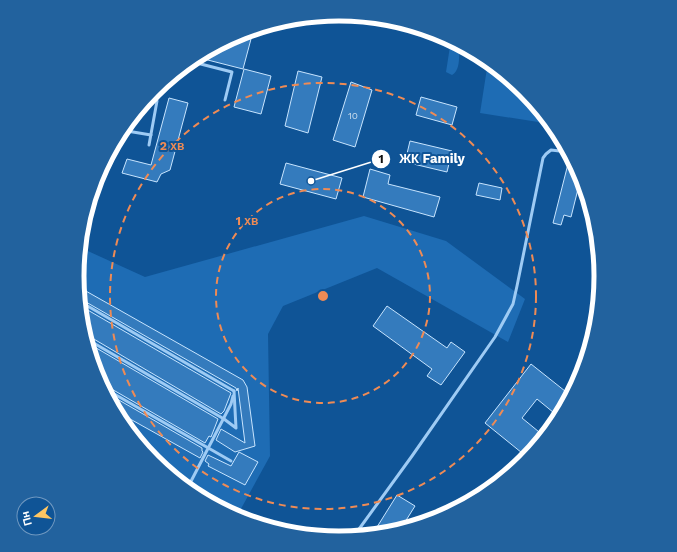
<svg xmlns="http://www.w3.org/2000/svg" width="677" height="552" font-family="'Work Sans',sans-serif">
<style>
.green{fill:#1e6cb4}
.building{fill:#347bbd;stroke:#c7e4fe}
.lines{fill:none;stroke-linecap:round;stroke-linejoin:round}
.path{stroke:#9ecbf4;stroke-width:1.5;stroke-dasharray:2 3;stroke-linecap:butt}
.service{stroke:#9ecbf4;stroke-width:3}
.secondary{stroke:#cee6fd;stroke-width:8}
.ring{fill:none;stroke:#ef8b55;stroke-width:2;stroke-dasharray:7 5}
.labels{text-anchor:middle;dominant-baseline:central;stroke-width:4;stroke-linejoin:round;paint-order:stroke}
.number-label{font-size:10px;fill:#ccdeee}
.rim{fill:none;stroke:#fff;stroke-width:5}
.centre{fill:#ef8b55;stroke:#0f5496;stroke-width:2}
.ring-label{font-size:12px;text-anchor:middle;font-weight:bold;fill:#ef8b55;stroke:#0f5496;stroke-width:4;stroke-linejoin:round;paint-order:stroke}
.leader{fill:none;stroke:#fff;stroke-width:1.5}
.callout-dot{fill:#fff;stroke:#0f5496;stroke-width:1.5}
.mark-label{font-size:12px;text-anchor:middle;font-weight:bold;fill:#111}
.callout-label{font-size:13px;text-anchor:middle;font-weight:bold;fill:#fff;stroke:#0f5496;stroke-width:4;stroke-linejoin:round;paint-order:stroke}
</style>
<rect width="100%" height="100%" fill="#0f5496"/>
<!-- green -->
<g class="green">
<path d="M451,40L459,45C459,54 461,70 452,75L446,72Z"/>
<polygon points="488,62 524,91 551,124 480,113"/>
<polygon points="364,216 446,241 525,299 508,342 377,268 283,306 268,334 270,456 237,516 179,483 153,461 121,421 96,376 81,327 77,276 79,247 145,277"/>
</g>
<!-- building -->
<g class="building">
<polygon points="236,35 251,39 243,69 196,57"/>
<polygon points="244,69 271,76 261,114 234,107"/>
<polygon points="298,71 322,77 308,133 285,126"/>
<polygon points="351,82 372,90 355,147 333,140"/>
<polygon points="421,97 457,107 452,125 416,115"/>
<polygon points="169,98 188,103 170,170 161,174 157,182 122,173 127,159 151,165"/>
<polygon points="410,141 452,151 447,172 405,162"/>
<polygon points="570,156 581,177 571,217 564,215 561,225 553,223"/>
<polygon points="286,163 342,178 336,199 280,184"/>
<polygon points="370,169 390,175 388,184 440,197 434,217 363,197"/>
<polygon points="479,183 502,188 500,200 476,195"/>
<polygon points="77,286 243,380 247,387 255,446 235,452 216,440 221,429 245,443 238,388 237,391 236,388 79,298"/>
<polygon points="79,305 231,393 224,411 221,414 87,335 84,335 81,327"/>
<polygon points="387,306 447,348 451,342 465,352 441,385 427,376 432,369 373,326"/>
<polygon points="86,342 218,419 211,437 209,436 205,443 103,384 101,384 96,376"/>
<polygon points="531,364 570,395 559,417 537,399 522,418 544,436 527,457 485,423"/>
<polygon points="105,392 202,448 202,451 203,452 200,458 114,410"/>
<polygon points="239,452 258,462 245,485 208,466 209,464 205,461 208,455 231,466"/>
<polygon points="397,495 415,506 400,530 389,533 372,535"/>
</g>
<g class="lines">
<!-- path -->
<g class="path">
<polyline points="160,467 185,482"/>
<polyline points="217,499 264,526"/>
</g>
<!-- service -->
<g class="service">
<polyline points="334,14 341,14"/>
<polyline points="189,61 232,72 225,100"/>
<polyline points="121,130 151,135"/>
<polyline points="149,145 157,101"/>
<polyline points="79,301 234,391"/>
<polyline points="85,338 224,419 236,428 234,391"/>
<polyline points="102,387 231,461"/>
<polyline points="187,489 231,404 233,396"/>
<polyline points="354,536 412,456 495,337 513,304 517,286 543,158 546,154 551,150 568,152"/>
</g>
<!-- secondary -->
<polyline class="secondary" points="191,492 208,502"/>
</g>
<!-- distance rings -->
<g class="ring">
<circle cx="323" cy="296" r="107"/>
<circle cx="323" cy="296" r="213"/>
</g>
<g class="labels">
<!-- number labels -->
<g class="number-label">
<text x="353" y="115">10</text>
</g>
</g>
<!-- crop -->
<path d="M0 0H677V552H0ZM84 276a255 255 0 1 1 510 0a255 255 0 1 1-510 0Z" fill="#22629e" fill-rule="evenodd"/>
<path class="rim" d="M84 276a255 255 0 1 1 510 0a255 255 0 1 1-510 0Z"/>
<circle cx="323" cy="296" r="6" class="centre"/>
<g class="ring-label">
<text x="172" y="150">2 хв</text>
<text x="247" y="225">1 хв</text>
</g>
<!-- callouts -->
<path class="leader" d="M311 181L381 159"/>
<g class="callout-dot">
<circle cx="311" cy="181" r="4"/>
<circle cx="381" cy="159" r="10"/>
</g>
<g class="mark-label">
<text x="381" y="163">1</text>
</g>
<g class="callout-label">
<text x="432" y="163">ЖК Family</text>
</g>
<!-- north arrow -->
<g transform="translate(36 516) rotate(255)"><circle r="19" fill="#0f5496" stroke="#6f98c0"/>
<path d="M0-3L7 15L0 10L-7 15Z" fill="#ffc662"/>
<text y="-6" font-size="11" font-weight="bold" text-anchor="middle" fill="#ffffff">Пн</text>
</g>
</svg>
